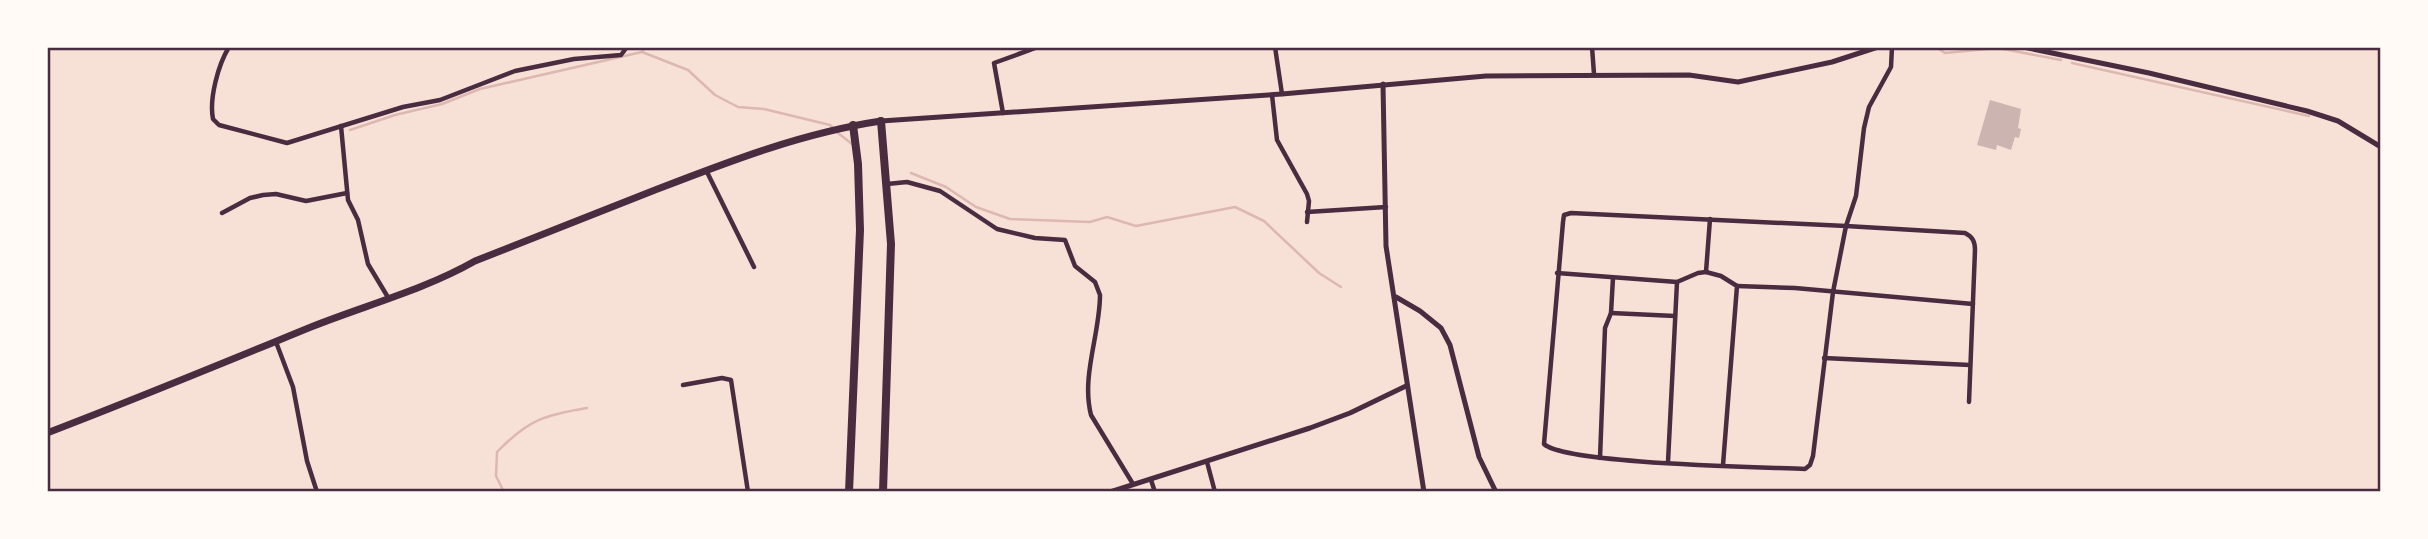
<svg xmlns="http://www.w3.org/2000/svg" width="2428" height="539" font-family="Figtree,sans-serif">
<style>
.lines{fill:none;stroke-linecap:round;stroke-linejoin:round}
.stream{stroke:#dcb8b0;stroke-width:2.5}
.building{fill:#ccb4b1}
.minor{stroke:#4a2c40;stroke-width:4.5}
.tertiary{stroke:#4a2c40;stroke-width:5}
.primary{stroke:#4a2c40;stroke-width:7}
.trunk{stroke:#4a2c40;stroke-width:8}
.neatline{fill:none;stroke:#4a2c40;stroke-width:2.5}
</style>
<rect width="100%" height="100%" fill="#f7e1d7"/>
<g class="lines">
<!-- stream -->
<g class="stream">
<polyline points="1936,47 1945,53 1998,48 2061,60"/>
<polyline points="642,52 688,70 715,95 738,107 764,109 830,125 833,128"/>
<polyline points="2072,63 2309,116"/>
<polyline points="350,130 395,115 442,104 480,89 642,52 644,47"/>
<polyline points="838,133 852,144"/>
<polyline points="911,173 946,187 976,207 1010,219 1090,222 1107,217 1136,226 1235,207 1264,221 1319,273 1341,287"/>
<path d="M504,492L496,476L497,452C528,420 544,415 587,408"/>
</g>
</g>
<!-- building -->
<polygon class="building" points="1990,100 2021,109 2018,128 2021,129 2019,138 2015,137 2011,150 1997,145 1996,150 1977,145"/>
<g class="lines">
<!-- minor -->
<g class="minor">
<path d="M229,47C218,65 209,99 213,119L219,125L287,143L403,107L440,100L515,71L574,59L621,55L627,47"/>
<polyline points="1275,47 1282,94"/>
<polyline points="1592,47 1594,74"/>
<path d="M1892,47L1891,67L1869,107L1864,128L1856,196L1846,226L1965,233C1973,237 1975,242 1975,250L1969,402"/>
<polyline points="1272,95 1277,140 1307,194 1309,201 1307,222"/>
<polyline points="1003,113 994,63 1038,47"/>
<polyline points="341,126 348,200 358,220 368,264 389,299"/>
<polyline points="706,170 754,267"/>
<path d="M887,184L907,182L940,191L997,229L1035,238L1065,240L1075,266L1095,282L1100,295C1100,334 1081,376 1091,415L1133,484"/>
<polyline points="1307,212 1386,207"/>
<polyline points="222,213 250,198 263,195 276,194 306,201 347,193"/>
<path d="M1571,213L1846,226L1833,292L1813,456L1810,465L1805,469C1764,467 1565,464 1544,444L1563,222L1564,215Z"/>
<polyline points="1706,272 1721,276 1737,286 1723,465"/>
<polyline points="1557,273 1677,282 1698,273 1706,272 1710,219"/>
<polyline points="1737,286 1795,288 1973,304"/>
<polyline points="1611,313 1675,316"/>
<polyline points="276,342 293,387 307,461 317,492"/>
<polyline points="1824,358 1970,365"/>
<polyline points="683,385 722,378 731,380 748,492"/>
<polyline points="1600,458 1605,328 1611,313 1613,278"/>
<polyline points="1207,462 1215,492"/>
<polyline points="1668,462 1677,282"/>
<polyline points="1151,480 1155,492"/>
</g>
<!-- tertiary -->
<g class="tertiary">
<polyline points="2023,47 2149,73 2307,111 2338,121 2381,147"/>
<polyline points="1383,84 1386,246 1424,492"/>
<polyline points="881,121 1282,94 1486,76 1689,75 1738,82 1832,62 1878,47"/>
<polyline points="1396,297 1420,311 1441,328 1450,345 1479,457 1496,492"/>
<polyline points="1110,492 1310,428 1350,413 1406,386"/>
</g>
<!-- primary -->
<path class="primary" d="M47,433C136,399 223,363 311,327C366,305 424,290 475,261C535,237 595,214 655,190C730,161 802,133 881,121"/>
<!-- trunk -->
<g class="trunk">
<polyline points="881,121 891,244 883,492"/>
<polyline points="849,492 860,230 858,164 853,125"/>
</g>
</g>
<!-- border -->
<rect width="2428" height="539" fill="none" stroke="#fffaf5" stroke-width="98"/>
<rect x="49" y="49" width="2330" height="441" class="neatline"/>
</svg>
